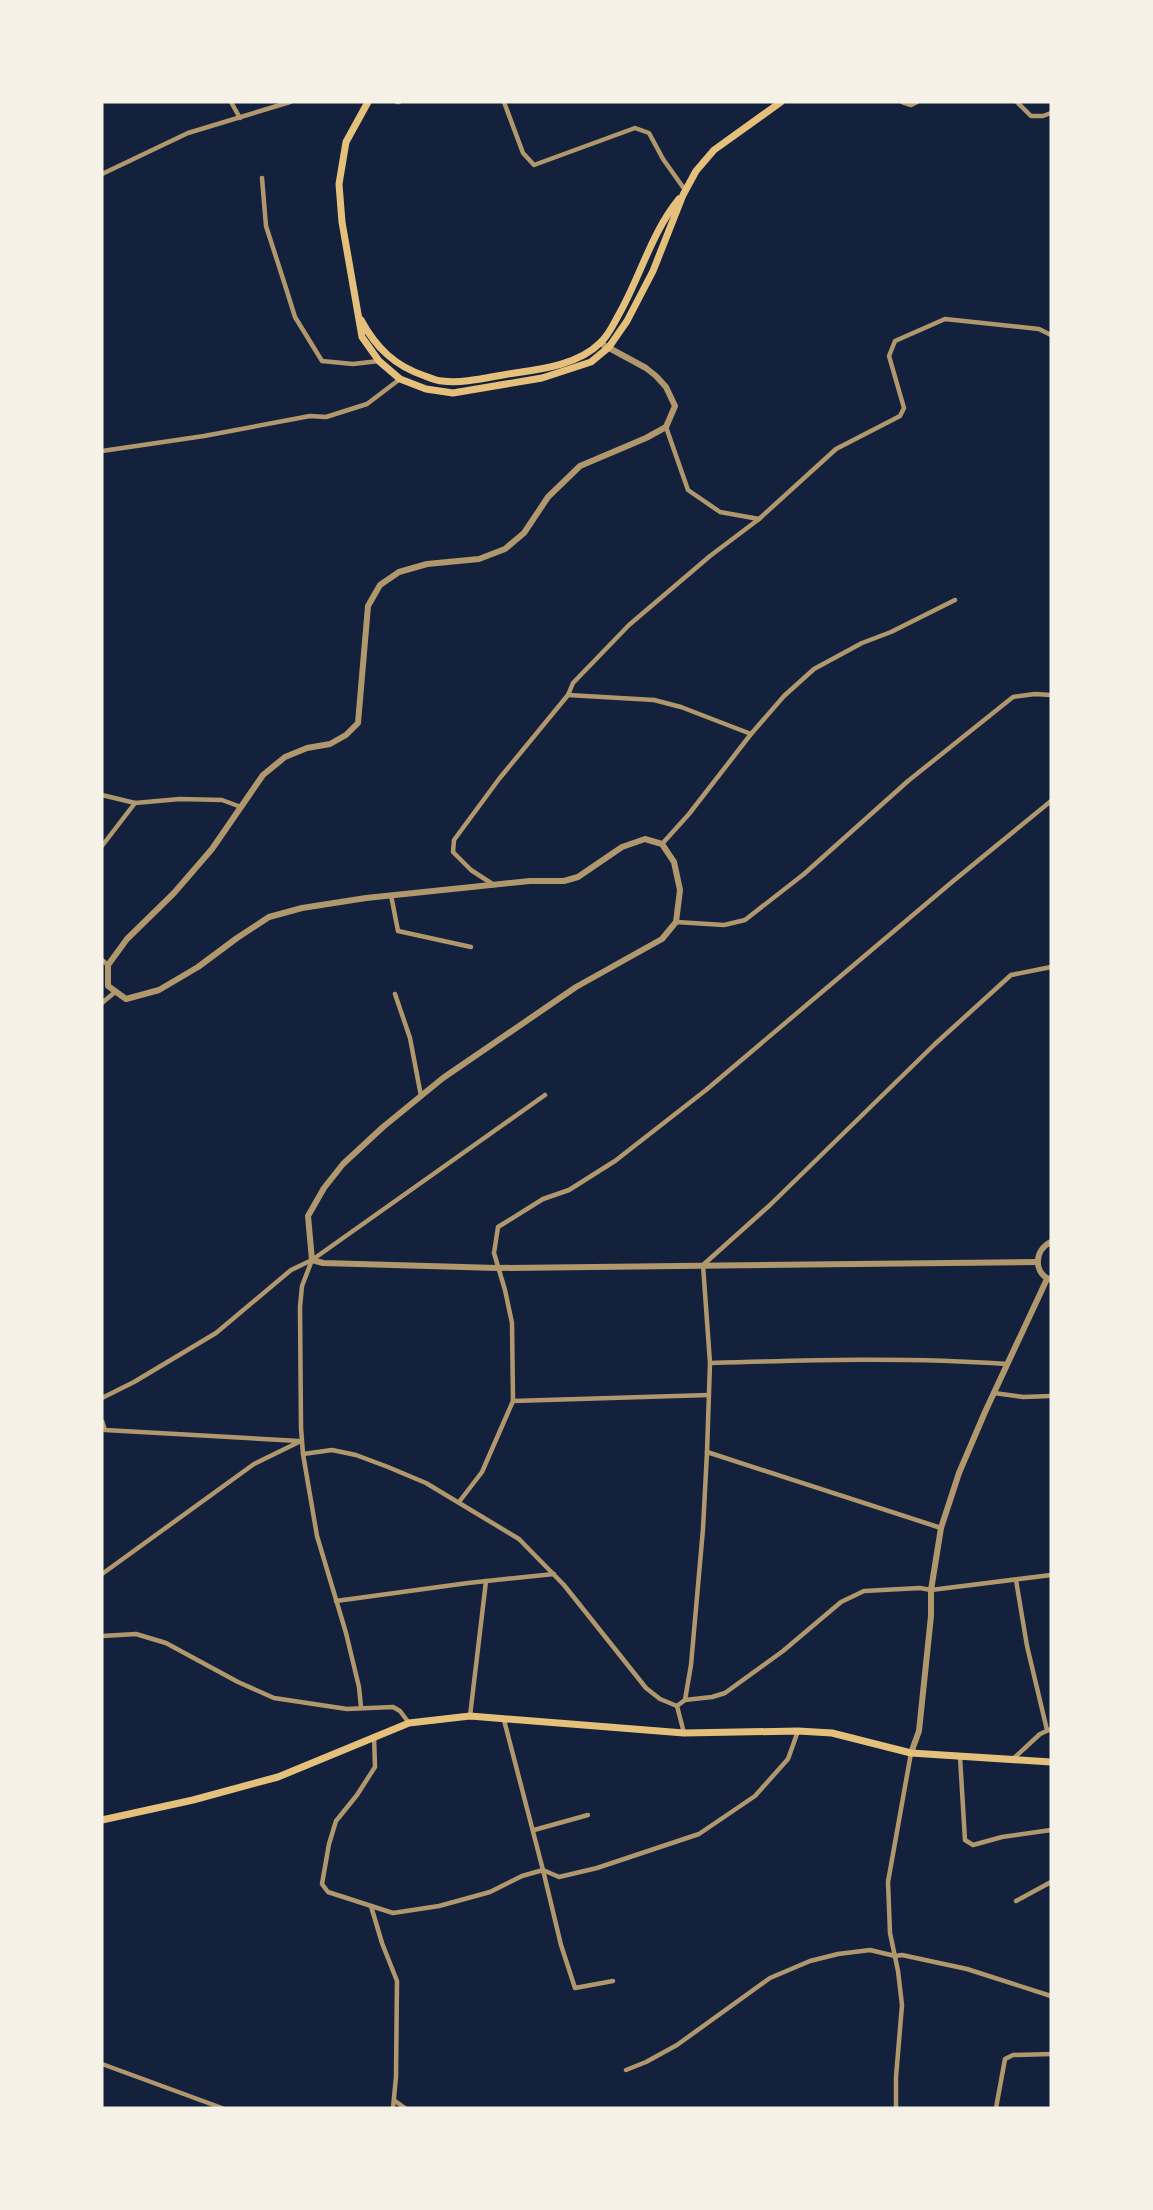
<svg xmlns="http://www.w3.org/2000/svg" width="1153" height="2210" font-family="'IBM Plex Sans',sans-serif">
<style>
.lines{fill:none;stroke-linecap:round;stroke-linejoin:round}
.minor{stroke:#b1986c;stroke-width:4.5}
.tertiary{stroke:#b1986c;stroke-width:6}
.secondary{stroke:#e5c07b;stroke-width:7}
</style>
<rect width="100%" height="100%" fill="#14213d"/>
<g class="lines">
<!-- minor -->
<g class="minor">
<polyline points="231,102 240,118"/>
<polyline points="397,102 399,102"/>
<polyline points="504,102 523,153 534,165 635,128 649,133 663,159 685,190"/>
<polyline points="902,102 911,105 917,102"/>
<polyline points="1017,102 1031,116 1043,116 1051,113"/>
<polyline points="102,174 188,133 290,102"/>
<polyline points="262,178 266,226 285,285 295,317 322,361 353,364 379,361"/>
<polyline points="102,451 204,436 310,416 326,417 367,404 400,379"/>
<polyline points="759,519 836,449 900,416 904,408 889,356 895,341 945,319 1039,329 1051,335"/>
<polyline points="568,695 654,700 681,707 751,734 689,814 662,844"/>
<polyline points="751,734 784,696 814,669 862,643 891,632 955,600"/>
<polyline points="102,795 135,803 180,799 222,800 241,807"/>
<polyline points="102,846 135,803"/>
<polyline points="494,885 471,870 453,852 454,840 499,779 568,695 573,683 629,625 710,556 759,519 720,512 688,490 666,427"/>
<polyline points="391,895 398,931 471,947"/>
<polyline points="676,922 724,925 745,920 804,874 908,781 1013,697 1035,694 1051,695"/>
<polyline points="102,960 108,965"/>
<polyline points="395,994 410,1038 421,1096"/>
<polyline points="102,1003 115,992"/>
<polyline points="312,1260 302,1286 300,1307 301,1428 303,1454 317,1536 346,1633 359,1687 361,1707"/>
<path d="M710,1363C809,1360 908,1357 1007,1364"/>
<polyline points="994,1393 1023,1397 1051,1396"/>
<polyline points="102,1398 134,1382 216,1333 291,1270 312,1260 545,1095"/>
<polyline points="513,1401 709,1395"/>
<polyline points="102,1421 105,1430 299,1441"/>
<polyline points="707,1452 941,1528"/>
<polyline points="303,1454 332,1450 356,1455 388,1467 426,1483 519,1539 564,1585 646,1688 660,1699 677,1706"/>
<polyline points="459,1502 482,1472 513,1401 512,1323 505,1290 494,1253 498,1227 543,1199 569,1190 615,1161 706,1090 952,882 1051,801"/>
<polyline points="102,1574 254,1464 301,1441"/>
<polyline points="1016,1580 1027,1646 1047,1730"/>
<polyline points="336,1601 468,1583 554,1574"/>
<polyline points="102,1636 136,1634 166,1643 238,1682 274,1698 347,1709 393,1707 400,1711 409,1723"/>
<polyline points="685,1700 691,1665 703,1529 707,1452 710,1363 703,1265 770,1205 935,1044 1011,975 1051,967"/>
<polyline points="470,1716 486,1581"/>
<polyline points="504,1720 543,1870 559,1877 597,1868 699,1834 755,1796 788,1759 798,1731"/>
<polyline points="684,1733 677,1706 685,1700 712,1697 725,1693 783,1651 841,1602 864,1591 920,1588 931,1590 1051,1575"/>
<polyline points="374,1736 375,1767 357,1795 336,1821 329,1844 322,1884 328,1892 393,1913 439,1906 490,1892 522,1876 543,1870 561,1945 575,1988 613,1981"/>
<polyline points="960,1757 965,1840 973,1845 1002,1837 1051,1830"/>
<polyline points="1013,1759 1040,1734 1051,1729"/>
<polyline points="534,1830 588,1815"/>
<polyline points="1016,1901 1051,1882"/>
<polyline points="371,1906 382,1943 397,1981 396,2077 393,2108"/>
<polyline points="102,2064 222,2108"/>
<polyline points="626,2070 646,2062 677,2045 770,1978 810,1961 838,1954 870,1950 895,1956 902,1955 967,1969 1051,1996"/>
<polyline points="395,2101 405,2108"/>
<polyline points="896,2108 896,2077 902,2005 898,1971 890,1933 888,1882 911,1753"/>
<polyline points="996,2108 1005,2059 1013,2055 1051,2054"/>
</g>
<!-- tertiary -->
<g class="tertiary">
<polyline points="600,343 646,368 656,376 666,387 675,406 666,427 646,438 580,466 548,497 524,533 505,549 479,559 427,564 399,572 380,585 368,606 358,723 346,735 330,744 307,748 285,757 263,775 212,849 174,893 127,939 108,965 108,986 126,999 159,990 198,967 237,938 269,917 302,908 366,898 530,881 564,881 578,877 622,847 645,839 662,844 674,862 680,890 676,922 662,939 576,987 443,1078 383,1127 343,1164 324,1188 308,1216 312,1260 323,1263 497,1268 1037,1262"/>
<path d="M1051,1242C1034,1250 1033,1273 1051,1280"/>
<polyline points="911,1753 919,1731 931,1616 931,1590 941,1528 959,1473 985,1412 1047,1279"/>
</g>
<!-- secondary -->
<g class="secondary">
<polyline points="368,102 346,142 339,184 342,222 362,337 379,361 400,379 426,389 453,393 542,378 591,362 609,347 627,321 653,271 683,195 696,171 714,150 781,102"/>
<path d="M361,320C376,348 395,366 425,376C430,378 437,381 442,381C466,384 492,376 515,373C544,369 579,364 600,343C608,336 613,325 618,316C640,278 651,233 679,199"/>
<polyline points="102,1820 193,1800 278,1777 409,1723 470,1716 684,1733 798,1731 832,1733 911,1753 1051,1762"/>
</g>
</g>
<!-- border -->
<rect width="1153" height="2210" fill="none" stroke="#f6f1e7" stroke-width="207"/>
</svg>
